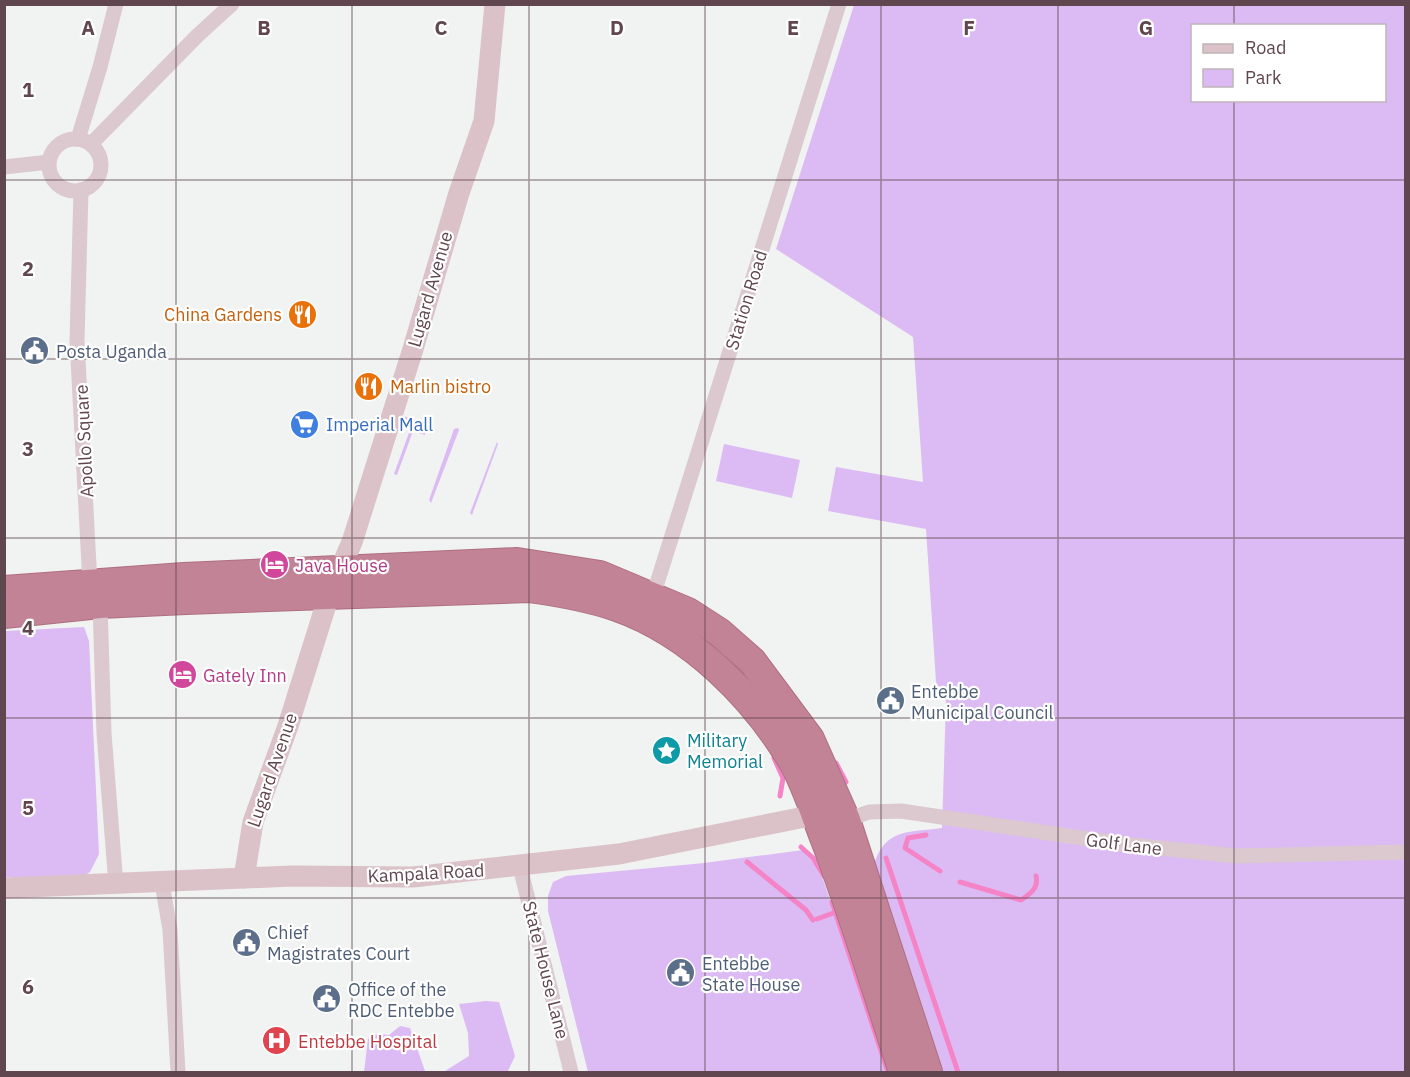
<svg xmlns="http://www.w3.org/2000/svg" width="1410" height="1077" font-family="'IBM Plex Sans',sans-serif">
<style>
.green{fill:#dcbbf4;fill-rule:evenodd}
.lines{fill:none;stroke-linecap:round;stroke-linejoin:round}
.stream{stroke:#f584c7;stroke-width:5}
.highway-casing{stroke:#af6f81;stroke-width:30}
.street{stroke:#dbc9cf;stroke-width:15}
.secondary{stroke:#dbc1c8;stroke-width:21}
.highway{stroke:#c38396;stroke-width:28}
.grid{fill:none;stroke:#60464e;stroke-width:1.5;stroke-opacity:0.55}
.labels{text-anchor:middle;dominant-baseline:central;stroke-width:4.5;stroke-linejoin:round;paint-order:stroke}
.street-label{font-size:18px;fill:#60464e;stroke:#fff}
.food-label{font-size:18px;fill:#c56008;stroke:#fff;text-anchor:end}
.service-label{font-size:18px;fill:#4e5e75;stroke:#fff;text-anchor:start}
.shop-label{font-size:18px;fill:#366cbe;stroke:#fff;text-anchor:start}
.hotel-label{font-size:18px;fill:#b23c85;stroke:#fff;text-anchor:start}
.culture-label{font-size:18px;fill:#0d838f;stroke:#fff;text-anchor:start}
.health-label{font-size:18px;fill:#be3a42;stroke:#fff;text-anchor:start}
.grid-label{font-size:20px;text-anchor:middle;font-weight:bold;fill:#60464e;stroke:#fff;stroke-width:4.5;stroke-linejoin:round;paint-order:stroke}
</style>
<rect width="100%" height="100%" fill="#f0f3f1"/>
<!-- green -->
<g class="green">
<path d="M854,5H1405V1072H939L873,867C885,827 908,833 942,828L946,701L936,682L926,529L828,511L836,467L923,482L913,337L776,249ZM1192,26H1384V100H1192Z"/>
<polygon points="403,416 425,423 425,435 413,431 397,475 394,474 410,430 397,424"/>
<polygon points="458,428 459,430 431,503 429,500 454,429"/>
<polygon points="497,442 498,444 472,515 470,513"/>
<polygon points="724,444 800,460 792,498 716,481"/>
<polygon points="84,627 89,641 99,854 90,872 80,878 5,877 5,631"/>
<polygon points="803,850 820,871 834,911 815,920 835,913 887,1072 588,1072 548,911 548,896 553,882 566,876 704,863"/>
<polygon points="486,1001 499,1002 515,1056 508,1071 518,1072 364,1072 368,1039 378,1034 389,1035 400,1026 410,1028 425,1071 445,1071 469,1056 468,1033 459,1004"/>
</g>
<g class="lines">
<!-- stream -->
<g class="stream">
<polyline points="774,758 783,778 780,796"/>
<polyline points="836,763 846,782"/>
<polyline points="926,835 908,838 905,848 940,871"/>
<polyline points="801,847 813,858 824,876"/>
<polyline points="886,858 958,1072"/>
<polyline points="747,862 806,910 813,920"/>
<path d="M960,882L1021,900C1030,894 1039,888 1036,876"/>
<polyline points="832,902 888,1072"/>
<polyline points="817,919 836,912"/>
</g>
<defs>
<g id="highway">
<polyline points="4,590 184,577 517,562 600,575 688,612 719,632 752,661 810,739 846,820 928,1072"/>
<path d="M4,614L100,604L186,600L528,588C558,592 588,597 617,607C691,633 755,697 794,764C807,787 815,815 825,840C854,916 878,995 903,1072"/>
</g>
</defs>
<!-- highway casing -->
<use href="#highway" class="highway-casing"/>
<!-- street -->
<g class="street">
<polyline points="78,139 100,67 116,4"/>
<circle cx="75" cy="165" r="26"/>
<polyline points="91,144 197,36 232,4"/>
<polyline points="4,167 49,162"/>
<polyline points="81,190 77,341 90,584"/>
<polyline points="653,596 839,4"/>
<polyline points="100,604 104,733 116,885"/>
<polyline points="846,820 869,812 901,811 1122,844 1236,856 1406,852"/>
<polyline points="520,867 571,1072"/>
<polyline points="162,883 170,930 178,1072"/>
</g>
<!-- secondary -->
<g class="secondary">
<polyline points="244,878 253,822 288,726 329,595 352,542 413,349 459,193 484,121 495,4"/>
<polyline points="4,888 293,876 413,877 619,854 815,815 828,810"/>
</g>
<!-- highway -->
<use href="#highway" class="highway"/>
</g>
<!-- grid -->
<path class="grid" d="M176,4V1072M352,4V1072M529,4V1072M705,4V1072M881,4V1072M1058,4V1072M1234,4V26M1234,100V1072M4,180H1406M4,359H1406M4,538H1406M4,718H1406M4,898H1406"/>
<!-- icons -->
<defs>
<symbol id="restaurant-disc" viewBox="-11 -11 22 22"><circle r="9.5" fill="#e8710a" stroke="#fff"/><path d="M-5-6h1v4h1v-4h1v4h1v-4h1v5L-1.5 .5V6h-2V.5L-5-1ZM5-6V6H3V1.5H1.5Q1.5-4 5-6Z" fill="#fff"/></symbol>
<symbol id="civic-disc" viewBox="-11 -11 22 22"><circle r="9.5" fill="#5c6f8a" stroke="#fff"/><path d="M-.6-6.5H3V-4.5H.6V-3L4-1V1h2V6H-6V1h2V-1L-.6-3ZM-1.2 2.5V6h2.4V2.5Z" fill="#fff"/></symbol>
<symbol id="supermarket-disc" viewBox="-11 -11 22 22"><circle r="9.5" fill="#3f7fe0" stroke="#fff"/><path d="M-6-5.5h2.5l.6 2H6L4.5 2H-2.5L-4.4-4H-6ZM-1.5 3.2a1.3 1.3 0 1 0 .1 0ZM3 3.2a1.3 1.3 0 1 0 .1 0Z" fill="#fff"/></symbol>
<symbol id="hotel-disc" viewBox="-11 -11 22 22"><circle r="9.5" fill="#d1479c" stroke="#fff"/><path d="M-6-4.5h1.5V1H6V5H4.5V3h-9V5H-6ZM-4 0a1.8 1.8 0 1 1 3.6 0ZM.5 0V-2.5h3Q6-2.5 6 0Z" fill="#fff"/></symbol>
<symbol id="sight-disc" viewBox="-11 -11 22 22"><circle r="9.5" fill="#0f9aa8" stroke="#fff"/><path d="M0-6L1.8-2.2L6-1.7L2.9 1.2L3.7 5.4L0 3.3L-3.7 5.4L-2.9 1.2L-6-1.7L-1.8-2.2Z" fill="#fff"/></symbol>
<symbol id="hospital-disc" viewBox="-11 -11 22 22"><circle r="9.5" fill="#e0444e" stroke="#fff"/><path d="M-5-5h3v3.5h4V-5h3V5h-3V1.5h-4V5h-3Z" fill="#fff"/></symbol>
</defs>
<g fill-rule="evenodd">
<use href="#restaurant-disc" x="286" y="298" width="33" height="33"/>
<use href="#civic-disc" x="18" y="334" width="33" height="33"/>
<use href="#restaurant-disc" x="352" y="370" width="33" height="33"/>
<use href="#supermarket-disc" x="288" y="408" width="33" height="33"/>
<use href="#hotel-disc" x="258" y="548" width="33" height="33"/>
<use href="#hotel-disc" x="166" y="658" width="33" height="33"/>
<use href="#civic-disc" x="874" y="684" width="33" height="33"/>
<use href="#sight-disc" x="650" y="734" width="33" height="33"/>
<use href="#civic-disc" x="230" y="926" width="33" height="33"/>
<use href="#civic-disc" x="664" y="956" width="33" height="33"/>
<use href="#civic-disc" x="310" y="982" width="33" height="33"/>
<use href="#hospital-disc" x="260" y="1024" width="33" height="33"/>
</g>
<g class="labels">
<!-- street labels -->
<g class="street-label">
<text transform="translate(430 289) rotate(-74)">Lugard Avenue</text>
<text transform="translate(746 300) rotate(-73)">Station Road</text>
<text transform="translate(84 441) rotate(-93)">Apollo Square</text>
<text transform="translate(272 770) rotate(-71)">Lugard Avenue</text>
<text transform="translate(1124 844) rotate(7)">Golf Lane</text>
<text transform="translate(426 873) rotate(-3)">Kampala Road</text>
<text transform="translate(546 970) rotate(76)">State House Lane</text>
</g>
<!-- food labels -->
<g class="food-label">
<text x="282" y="314">China Gardens</text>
<text x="390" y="386" text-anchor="start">Marlin bistro</text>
</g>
<!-- service labels -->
<g class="service-label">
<text x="56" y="351">Posta Uganda</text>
<text x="911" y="691">Entebbe<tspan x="911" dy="21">Municipal Council</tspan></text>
<text x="267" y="932">Chief<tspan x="267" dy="21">Magistrates Court</tspan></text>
<text x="702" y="963">Entebbe<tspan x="702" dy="21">State House</tspan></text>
<text x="348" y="989">Office of the<tspan x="348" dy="21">RDC Entebbe</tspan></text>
</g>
<!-- shop labels -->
<g class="shop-label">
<text x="326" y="424">Imperial Mall</text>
</g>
<!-- hotel labels -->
<g class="hotel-label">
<text x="295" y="565">Java House</text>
<text x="203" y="675">Gately Inn</text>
</g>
<!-- culture labels -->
<g class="culture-label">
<text x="687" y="740">Military<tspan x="687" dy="21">Memorial</tspan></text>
</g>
<!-- health labels -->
<g class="health-label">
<text x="298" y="1041">Entebbe Hospital</text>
</g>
</g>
<g class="grid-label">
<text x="88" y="35">A</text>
<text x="264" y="35">B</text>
<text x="441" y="35">C</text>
<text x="617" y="35">D</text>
<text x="793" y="35">E</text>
<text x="969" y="35">F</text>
<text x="1146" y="35">G</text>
<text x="28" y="97">1</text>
<text x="28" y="276">2</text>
<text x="28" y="456">3</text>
<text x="28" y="635">4</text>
<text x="28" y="815">5</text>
<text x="28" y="994">6</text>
</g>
<!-- border -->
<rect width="1410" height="1077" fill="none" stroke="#60464e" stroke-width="12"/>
<!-- legend -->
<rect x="1191" y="24" width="195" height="78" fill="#ffffff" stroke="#bfb5b8" stroke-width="1.5"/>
<rect x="1203" y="44" width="30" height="9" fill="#dbc1c8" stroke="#bfb5b8" stroke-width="1.5"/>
<text x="1245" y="54" font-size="18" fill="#60464e">Road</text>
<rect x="1203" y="69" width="30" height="18" fill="#dcbbf4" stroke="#bfb5b8" stroke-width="1.5"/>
<text x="1245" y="84" font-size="18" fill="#60464e">Park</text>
</svg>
